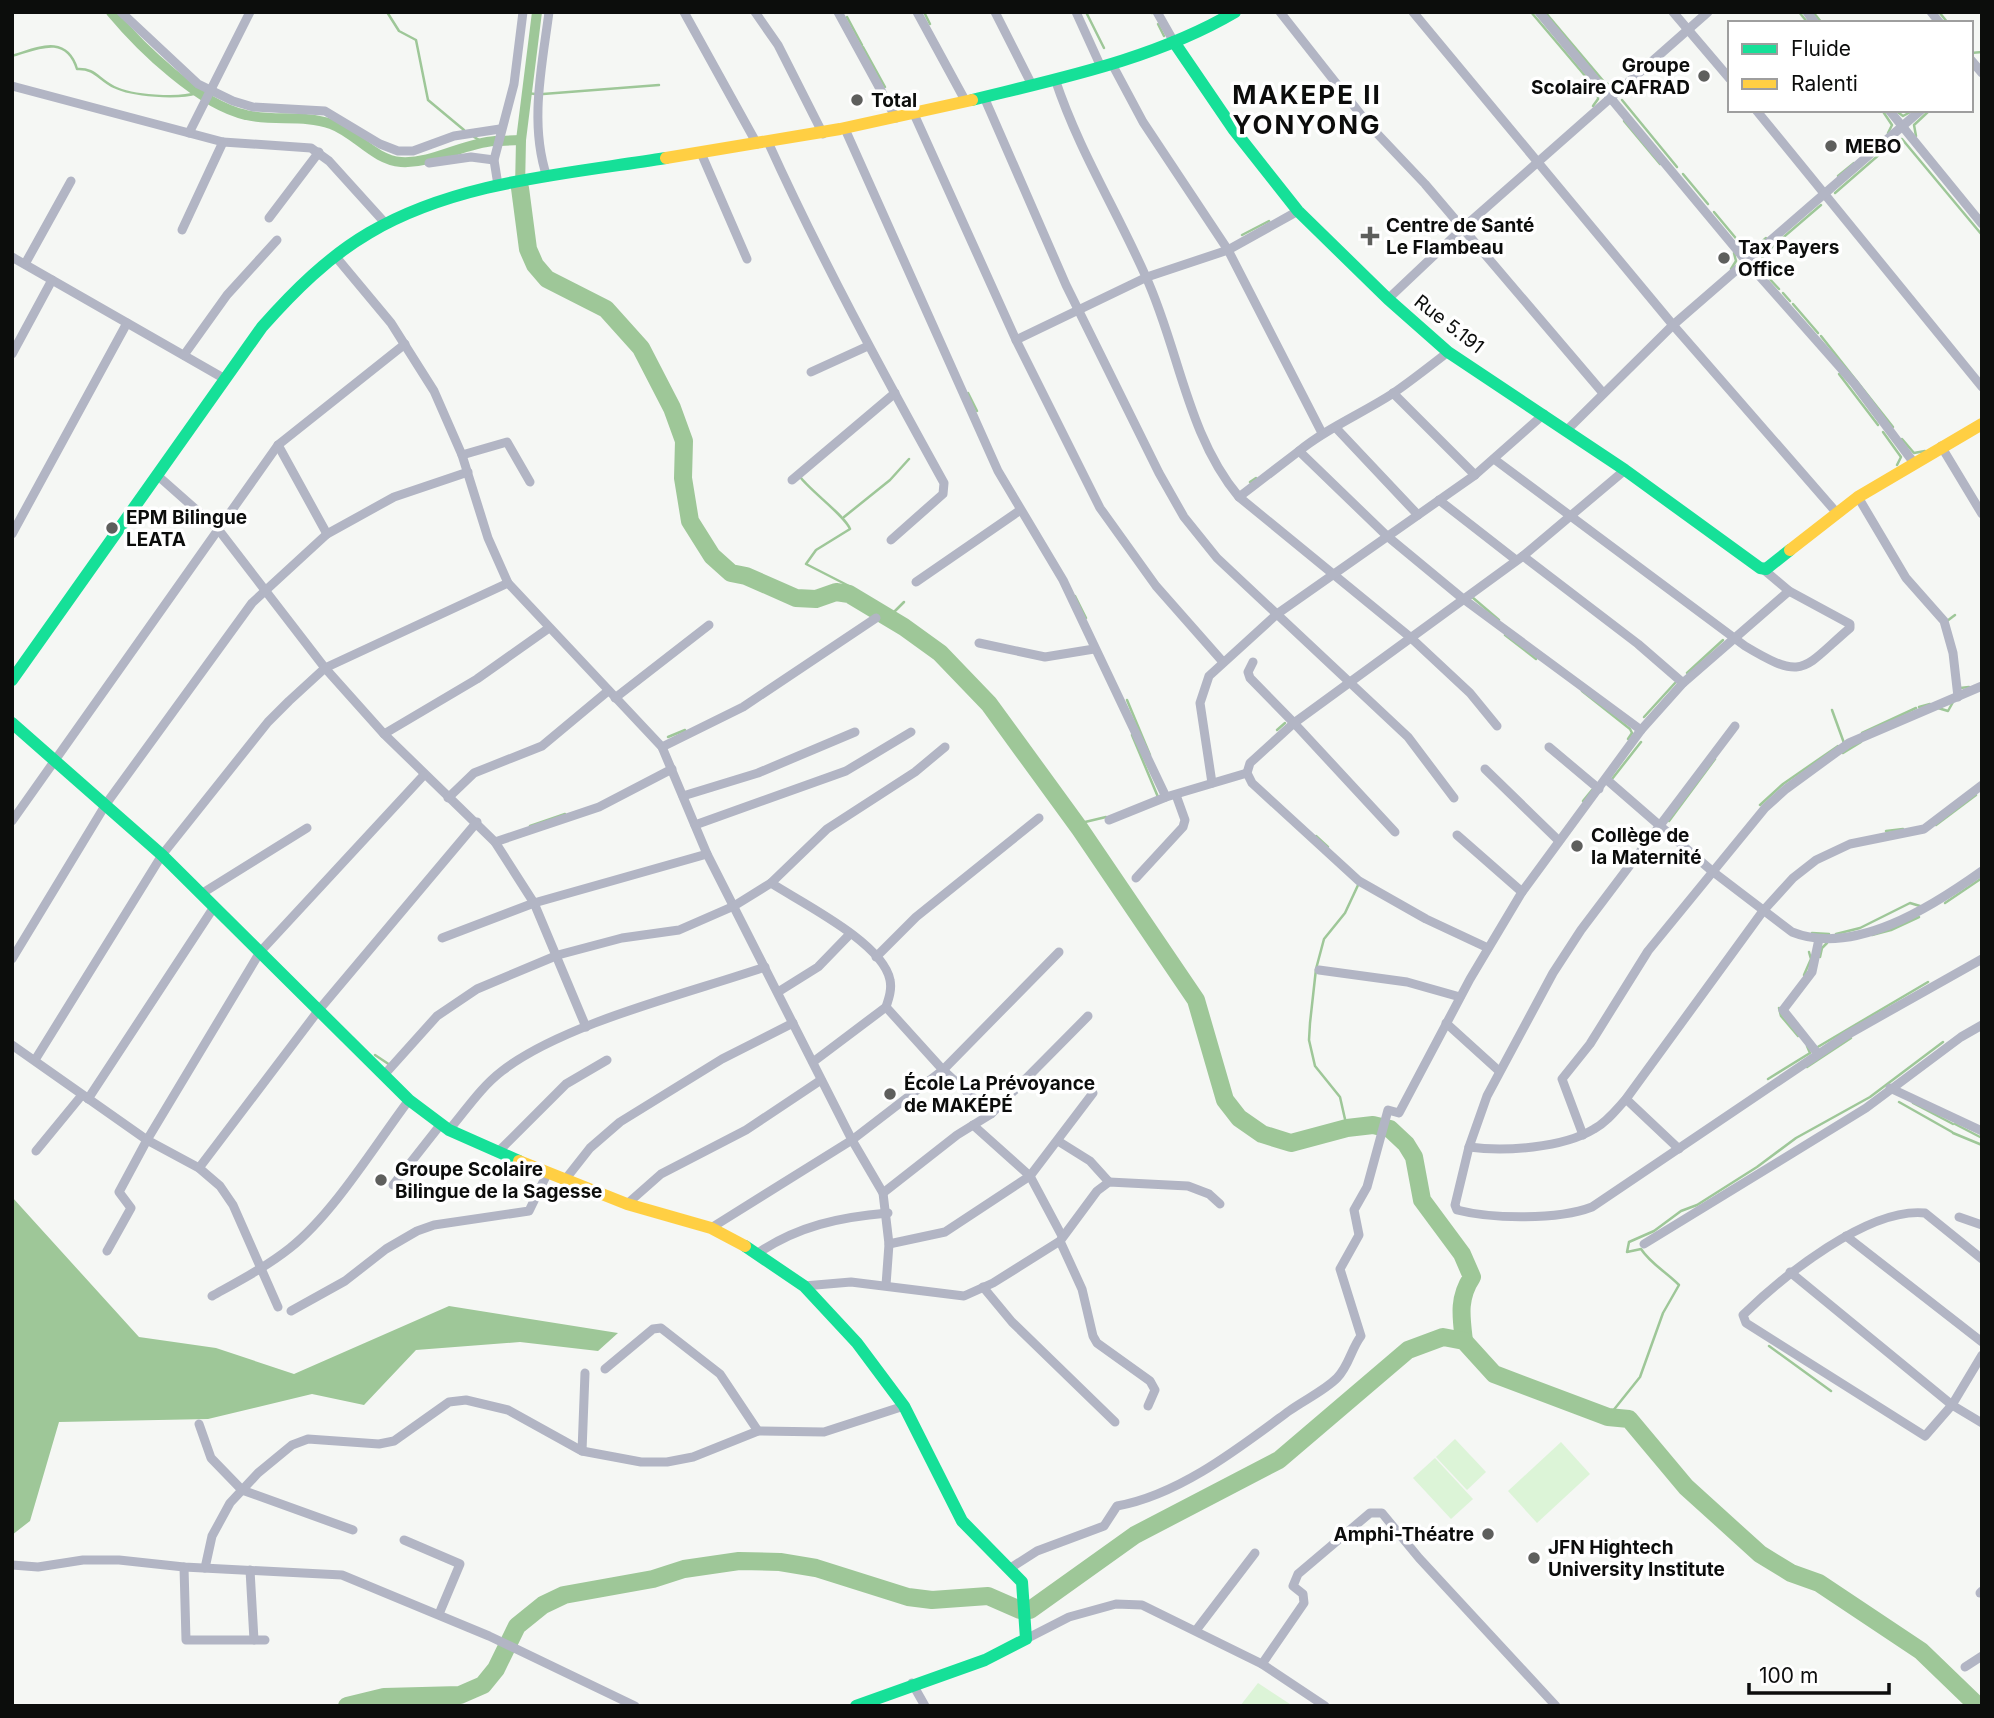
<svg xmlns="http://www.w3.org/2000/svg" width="1994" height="1718" font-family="Inter,sans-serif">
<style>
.green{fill:#dcf4d7}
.water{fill:#9ec798}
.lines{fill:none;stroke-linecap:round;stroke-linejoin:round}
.stream{stroke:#9ec798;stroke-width:2.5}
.canal{stroke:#9ec798;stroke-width:10}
.river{stroke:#9ec798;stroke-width:18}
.street{stroke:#b2b5c4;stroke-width:9}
.fast{stroke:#16e098;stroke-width:12}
.slow{stroke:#ffcf43;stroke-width:12}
.poi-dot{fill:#5e5f5d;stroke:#fff;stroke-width:2.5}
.labels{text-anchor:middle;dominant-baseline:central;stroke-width:7;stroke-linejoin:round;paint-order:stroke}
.poi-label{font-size:19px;font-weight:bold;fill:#0c0d0c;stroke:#fff;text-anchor:start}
.street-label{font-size:19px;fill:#0c0d0c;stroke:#fff}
.district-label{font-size:26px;font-weight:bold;letter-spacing:2px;fill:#0c0d0c;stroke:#fff}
</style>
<rect width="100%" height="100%" fill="#f5f7f4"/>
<!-- green -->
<g class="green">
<polygon points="1455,1439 1486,1472 1467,1490 1436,1457"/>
<polygon points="1561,1442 1590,1474 1537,1523 1508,1491"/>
<polygon points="1435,1458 1473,1499 1451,1519 1413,1478"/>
<polygon points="1258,1683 1293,1706 1240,1706"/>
</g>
<!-- water -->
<polygon class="water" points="12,1197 139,1337 216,1348 294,1374 449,1306 618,1333 598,1351 520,1342 416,1350 364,1405 312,1394 208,1419 59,1422 30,1521 12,1535"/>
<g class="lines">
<!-- stream -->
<g class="stream">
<polyline points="387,12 399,31 416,40 428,100 464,130"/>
<polyline points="924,12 930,24"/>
<polyline points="1086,12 1104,48"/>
<polyline points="1151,12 1152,13"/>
<polyline points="1531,12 1598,91 1598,99 1593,106"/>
<polyline points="1545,12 1605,83 1613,86 1622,81"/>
<polyline points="1799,12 1808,23"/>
<polyline points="1813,12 1822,23"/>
<polyline points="1939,12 1948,23"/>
<polyline points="847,17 862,45"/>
<polyline points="1158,24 1164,36"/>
<polyline points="863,47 885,87"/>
<polyline points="1971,53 1982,52"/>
<path d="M12,56C36,49 66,33 77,69C95,68 98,79 114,87C132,96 178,99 197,93"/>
<polyline points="527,93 535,94"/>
<polyline points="543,94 659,85"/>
<polyline points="1622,100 1677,167"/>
<polyline points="1882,110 1892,125 1888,133"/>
<polyline points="1895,110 1903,116 1914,110"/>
<polyline points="1624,121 1660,164"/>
<polyline points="1916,136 1914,125 1930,110"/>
<polyline points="474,137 483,142"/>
<polyline points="1683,174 1708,204"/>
<polyline points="1838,176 1854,163"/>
<polyline points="1835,193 1896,140 1902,139 1982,235"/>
<polyline points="1714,212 1744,248 1754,249 1766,238"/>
<polyline points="1242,235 1269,221"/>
<polyline points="1759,264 1765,253 1821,205"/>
<polyline points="1731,269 1736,261 1734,253"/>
<polyline points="1766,275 1779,289"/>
<polyline points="1783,293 1790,301"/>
<polyline points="1793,304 1818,333"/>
<polyline points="1821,336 1893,427"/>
<polyline points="1839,374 1878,425"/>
<polyline points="968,393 977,411"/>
<polyline points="1883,432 1901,457 1897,465"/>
<polyline points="1902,439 1914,453 1925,451"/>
<path d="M801,478C813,493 845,516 850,529L816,550L806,564L851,587L856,597"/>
<polyline points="1250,482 1256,478"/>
<polyline points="844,517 890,480 909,459"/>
<polyline points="1075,596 1086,618"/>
<polyline points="1472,597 1499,620"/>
<polyline points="888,618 904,602"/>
<polyline points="1947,621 1955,615"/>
<polyline points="1505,635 1536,659"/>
<polyline points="1687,673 1723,640"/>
<polyline points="1960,688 1969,687"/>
<polyline points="1582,691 1630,729 1632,733 1628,739"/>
<polyline points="1127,700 1150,755"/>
<polyline points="1919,707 1930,704"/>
<polyline points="1938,708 1948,711 1953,702"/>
<polyline points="1832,710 1844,743"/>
<polyline points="1644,717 1675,683"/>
<polyline points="1277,730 1285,723"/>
<polyline points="1862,733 1916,708"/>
<polyline points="1132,735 1158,797"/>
<polyline points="668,737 685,730"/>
<polyline points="1843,753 1861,742"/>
<polyline points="1612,779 1641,742"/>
<polyline points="1583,801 1592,790"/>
<polyline points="1760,805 1783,784 1838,746"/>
<polyline points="1669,821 1715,759"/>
<polyline points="1936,825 1976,795"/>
<polyline points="530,826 565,814"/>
<polyline points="1080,829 1085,822 1106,817"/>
<polyline points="1886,831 1903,829"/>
<polyline points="1316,836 1328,847"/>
<polyline points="1945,903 1982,878"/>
<polyline points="1812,933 1829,934"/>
<polyline points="1836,934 1860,928 1910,903 1920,906"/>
<polyline points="1872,935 1891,930 1919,917"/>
<polyline points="1820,957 1822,948 1827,943"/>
<polyline points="1804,975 1811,959 1809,952"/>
<polyline points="1779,1008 1781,1016 1798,1036"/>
<polyline points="1816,1048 1928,982"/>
<polyline points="375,1055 390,1065"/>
<polyline points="1807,1067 1851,1038"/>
<polyline points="1768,1079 1810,1053 1807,1046"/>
<polyline points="1899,1102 1952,1132"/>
<polyline points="1913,1103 1953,1124"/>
<polyline points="1955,1124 1982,1138"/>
<polyline points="1347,1128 1340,1097 1315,1066 1309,1040 1310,1023 1316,969 1324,939 1345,913 1359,883"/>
<polyline points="1953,1133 1982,1145"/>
<polyline points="1769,1346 1831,1391"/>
<path d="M1608,1417L1640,1377L1663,1313L1679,1285C1666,1272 1650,1263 1641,1249L1627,1252L1629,1242L1654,1231L1681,1211L1697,1205L1757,1167L1796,1138L1870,1097L1943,1042"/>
</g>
<!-- canal -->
<g class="canal">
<path d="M111,12C141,48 200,105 246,115C274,122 303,114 331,124C356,133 374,160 401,162C433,164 463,143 495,141"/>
<polyline points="500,141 521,140"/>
<polyline points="520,188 521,140 537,12"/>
</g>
<!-- river -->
<g class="river">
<path d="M520,188L528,249L535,265L547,279L606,309L641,348L672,408L684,441L683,478L690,521L712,556L731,573L746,576L796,598L816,599L836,592L849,594L904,627L940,653L989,704L1080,829L1196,1000L1225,1100L1239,1118L1262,1134L1291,1143L1347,1128L1373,1125L1390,1129L1406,1144L1414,1157L1422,1200L1462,1254L1472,1277C1458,1298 1461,1316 1464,1341"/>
<polyline points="347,1706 384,1697 460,1695 483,1685 496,1669 517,1626 543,1605 564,1595 653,1579 684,1569 739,1561 780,1562 816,1568 908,1597 932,1600 988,1596 1020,1610 1030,1610 1135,1535 1279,1460 1408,1350 1443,1337 1464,1341 1494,1374 1608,1417 1629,1419 1686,1487 1760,1554 1791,1573 1819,1583 1921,1651 1978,1706"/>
</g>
<!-- street -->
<g class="street">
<polyline points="121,12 198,84 233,101 253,107 325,111 380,144 398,151 413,151 454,136 500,129"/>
<polyline points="684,12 757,144"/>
<polyline points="755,12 778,45 823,134"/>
<polyline points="838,12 896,118"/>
<polyline points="917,12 966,102"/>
<polyline points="995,12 1032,85"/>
<polyline points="1076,12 1101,67"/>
<polyline points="1157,12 1174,42"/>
<polyline points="1280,12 1369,125 1425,184 1603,393"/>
<polyline points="1413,12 1673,325 1836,512"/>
<polyline points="1539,12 1747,262 1854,383 1914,463"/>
<polyline points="1673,12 1730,79"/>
<polyline points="1807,12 1815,23"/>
<polyline points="1931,12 1940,23"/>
<polyline points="1971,60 1982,73"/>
<polyline points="1112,64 1143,122 1228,250 1322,433"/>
<path d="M1055,79C1079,151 1116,209 1146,277C1179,349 1187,435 1239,497L1410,637L1470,693L1497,726"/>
<polyline points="12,86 223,142 311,148 329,161 386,224"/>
<polyline points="984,97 1066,285 1159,473 1184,517 1217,558 1408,737 1454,798"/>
<polyline points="1756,110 1982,387"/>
<polyline points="1889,110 1982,224"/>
<polyline points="914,114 1016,340 1100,508 1156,586 1223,662"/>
<polyline points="845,129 998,471 1063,580 1166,797"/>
<polyline points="189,133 250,12"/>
<path d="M768,142C821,259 882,371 944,483L943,494L891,540"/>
<polyline points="701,153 747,259"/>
<polyline points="429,163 471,157 494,160"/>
<path d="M547,177C529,124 542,66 549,12"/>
<polyline points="498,185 494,160 514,84 523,12"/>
<polyline points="269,218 319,152"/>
<polyline points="182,230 223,142"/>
<polyline points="12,257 225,379"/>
<polyline points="336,257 391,323 434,391 462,455 488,538 508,583 662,747 707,854 852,1140 883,1193 889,1244 886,1285"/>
<polyline points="25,264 71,181"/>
<polyline points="1388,299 1463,228 1708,12"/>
<polyline points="1016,340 1147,277 1228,250 1298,211"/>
<path d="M1448,352C1430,366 1411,381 1392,394C1361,414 1327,428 1299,451L1387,536L1462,598L1641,730"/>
<polyline points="12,354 52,280"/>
<polyline points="184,355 227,295 277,240"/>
<polyline points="811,372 868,346"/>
<polyline points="1393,393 1475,475"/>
<polyline points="1336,428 1418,515"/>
<polyline points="1567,430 1673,325 1921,110"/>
<polyline points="278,445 327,534"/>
<polyline points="1941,446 1982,514"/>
<polyline points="462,455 507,442 530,482"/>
<path d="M1494,459L1745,646C1805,682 1802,669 1850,628V624L1789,591L1763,569"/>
<polyline points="157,475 218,529 325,668 384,734 495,842 534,903 586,1027"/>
<polyline points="792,480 895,393"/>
<polyline points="1239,497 1299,451"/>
<polyline points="1858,497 1906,578 1944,621 1953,653 1958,697"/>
<polyline points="1439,500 1516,560"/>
<polyline points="12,534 127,323"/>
<polyline points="1523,556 1638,644 1683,683"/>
<polyline points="916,582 1019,511"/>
<polyline points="979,643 1045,657 1094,649"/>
<polyline points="1253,662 1248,672 1250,678 1294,723 1250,763 1247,773 1252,783 1359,881 1426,919 1488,948"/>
<polyline points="615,698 709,625"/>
<path d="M1735,726L1581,930L1553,973L1487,1096L1469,1147L1455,1205L1457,1210C1492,1219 1558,1220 1592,1207L1847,1035L1982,959"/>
<polyline points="384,734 477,679 549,628"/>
<polyline points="662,747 743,707 876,618"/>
<polyline points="1549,747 1599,789"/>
<polyline points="1485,769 1559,841"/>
<path d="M1606,779L1712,871L1792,932C1854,957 1933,906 1982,871"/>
<polyline points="1212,783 1200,703 1209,676 1277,614 1475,475 1544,414"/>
<polyline points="683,796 758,773 855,732"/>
<polyline points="448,798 474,773 542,746 608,691"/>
<polyline points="1109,820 1166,797 1247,773"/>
<polyline points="12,821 278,445 405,344"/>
<polyline points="695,825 846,771 911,732"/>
<polyline points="1395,832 1294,723 1523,556 1625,470"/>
<polyline points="1457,835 1522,892"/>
<polyline points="495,842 599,807 672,769"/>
<polyline points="1136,878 1183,827 1185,820 1176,795"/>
<path d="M771,883C802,903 883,943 890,980C892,989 889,998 886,1007L943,1070L991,1114"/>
<polyline points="201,894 307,828"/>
<polyline points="442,938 534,903 707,854"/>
<polyline points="876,957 916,917 1039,818"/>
<polyline points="12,959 106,804 252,603 327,534 394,497 468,472"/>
<polyline points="1319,970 1407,982 1460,997"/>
<polyline points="778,992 818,967 850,934"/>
<polyline points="1446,1023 1499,1071"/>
<polyline points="12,1045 147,1140 199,1168 220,1186 233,1205 278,1307"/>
<polyline points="1818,1054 1783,1010 1812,972 1819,939"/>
<polyline points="35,1060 162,855 268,722 289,701 325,668 508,583"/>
<polyline points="813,1062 886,1007"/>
<polyline points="384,1075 437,1016 477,989 558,955 622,938 679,930 734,906 771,883 827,829 915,772 945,747"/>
<polyline points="1890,1088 1982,1131"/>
<polyline points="88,1099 214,907"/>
<polyline points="1626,1099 1679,1149"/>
<polyline points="973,1125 1030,1176 1062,1236"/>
<path d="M449,1130C466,1110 481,1087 502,1071C564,1023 690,993 765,967"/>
<polyline points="1583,1135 1562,1079 1590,1044 1648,951 1765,808 1786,789 1849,743 1982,686"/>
<polyline points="1058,1141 1090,1161 1109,1182"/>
<path d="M1469,1147C1504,1152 1563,1148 1594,1129C1607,1122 1616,1110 1626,1099L1763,911L1793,878L1816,860L1850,844L1924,829L1982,785"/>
<polyline points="36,1151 82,1095"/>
<polyline points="499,1151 566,1084 607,1060"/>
<polyline points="199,1168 318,1011 477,822"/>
<polyline points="564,1181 590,1148 620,1122 722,1059 793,1023"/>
<polyline points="393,1185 441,1124"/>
<polyline points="883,1193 957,1135 991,1114 1088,1016"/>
<polyline points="627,1204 661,1174 746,1130 821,1080"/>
<polyline points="1959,1217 1982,1225"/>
<polyline points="711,1228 852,1140 943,1070 1059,952"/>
<polyline points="1846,1236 1982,1342"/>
<polyline points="1060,1241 1082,1289 1093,1336 1097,1343 1150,1381 1155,1390 1148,1406"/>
<polyline points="889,1244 945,1232 1030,1176 1093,1093"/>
<polyline points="1644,1244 1866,1108 1961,1037 1982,1025"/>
<polyline points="107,1251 131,1208 119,1192 147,1140 260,952 423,776"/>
<path d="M758,1253C798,1226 840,1217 888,1213"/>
<path d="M1982,1259L1925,1213C1868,1207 1782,1277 1743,1315L1746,1323L1925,1436L1952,1405L1982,1355"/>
<polyline points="1790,1272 1952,1405 1982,1423"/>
<polyline points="804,1286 851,1282 964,1296 993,1283 1060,1241 1097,1191 1109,1182 1188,1186 1209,1194 1220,1204"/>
<polyline points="983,1287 1012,1322 1115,1422"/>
<path d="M212,1296C239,1281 266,1267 290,1248C334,1213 375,1145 409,1100"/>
<polyline points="291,1311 345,1281 386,1249 417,1231 434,1225 529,1211 547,1174"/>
<polyline points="605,1369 653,1329 661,1328 720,1374 758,1431"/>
<polyline points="199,1424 211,1458 242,1490 353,1530"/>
<polyline points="582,1451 585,1373"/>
<polyline points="404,1540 460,1564 439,1614"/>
<polyline points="12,1565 38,1567 83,1560 119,1560 184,1567 342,1575 489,1636 635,1706"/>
<polyline points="184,1567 186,1640 265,1640"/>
<polyline points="205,1568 212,1536 230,1503 258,1473 292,1445 308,1439 379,1444 394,1441 449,1402 466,1400 508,1410 582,1451 641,1462 667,1462 693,1457 758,1431 824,1432 904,1406"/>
<path d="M1009,1569L1037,1551L1104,1526L1117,1506C1179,1495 1239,1448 1289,1411C1304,1400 1324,1391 1337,1378C1349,1366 1351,1349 1361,1336L1340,1269L1359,1235L1354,1210L1367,1187L1388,1110L1399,1113L1470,979L1522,892L1641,730L1683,683L1789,591"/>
<polyline points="250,1570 254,1640"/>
<polyline points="1980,1593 1982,1591"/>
<polyline points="1197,1629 1255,1553"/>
<polyline points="1026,1639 1069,1617 1116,1604 1142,1605 1262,1664 1325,1706"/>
<polyline points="1262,1664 1304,1603 1303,1594 1293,1586 1298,1574 1370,1513 1382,1513 1419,1558 1556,1706"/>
<polyline points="1965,1667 1982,1656"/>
<polyline points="912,1683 925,1706"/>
</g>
<!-- fast -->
<g class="fast">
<polyline points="1174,42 1234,130 1298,211 1388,299 1448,352 1625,470 1760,568 1766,569 1790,550"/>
<path d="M972,100C1061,78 1155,59 1235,12"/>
<path d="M12,680L262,327C294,291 328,257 369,233C457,181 567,174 666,158"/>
<polyline points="12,723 162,855 409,1100 449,1130 519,1161"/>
<polyline points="745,1246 804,1286 857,1343 904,1406 962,1521 1022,1582 1026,1639 985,1660 856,1706"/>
</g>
<!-- slow -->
<g class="slow">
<polyline points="666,158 840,129 972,100"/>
<polyline points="1790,550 1858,497 1982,424"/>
<polyline points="519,1161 627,1204 711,1228 745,1246"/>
</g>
</g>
<!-- markers -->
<g class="poi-dot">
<circle cx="1704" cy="76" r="7"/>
<circle cx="857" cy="100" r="7"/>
<circle cx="1831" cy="146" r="7"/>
<path d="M1366.5 225.5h7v7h7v7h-7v7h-7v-7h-7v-7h7z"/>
<circle cx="1724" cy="258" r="7"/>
<circle cx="112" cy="528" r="7"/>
<circle cx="1577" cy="846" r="7"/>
<circle cx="890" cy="1094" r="7"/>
<circle cx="381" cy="1180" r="7"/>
<circle cx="1488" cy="1534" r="7"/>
<circle cx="1534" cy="1558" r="7"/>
</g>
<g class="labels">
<!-- poi labels -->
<g class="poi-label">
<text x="1690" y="65" text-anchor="end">Groupe<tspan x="1690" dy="22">Scolaire CAFRAD</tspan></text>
<text x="871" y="100">Total</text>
<text x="1845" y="146">MEBO</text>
<text x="1386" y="225">Centre de Santé<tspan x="1386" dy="22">Le Flambeau</tspan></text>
<text x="1738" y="247">Tax Payers<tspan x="1738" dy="22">Office</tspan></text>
<text x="126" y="517">EPM Bilingue<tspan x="126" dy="22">LEATA</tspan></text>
<text x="1591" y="835">Collège de<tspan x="1591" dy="22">la Maternité</tspan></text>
<text x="904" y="1083">École La Prévoyance<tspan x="904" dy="22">de MAKÉPÉ</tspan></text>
<text x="395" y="1169">Groupe Scolaire<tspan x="395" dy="22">Bilingue de la Sagesse</tspan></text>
<text x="1474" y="1534" text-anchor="end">Amphi-Théatre</text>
<text x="1548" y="1547">JFN Hightech<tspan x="1548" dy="22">University Institute</tspan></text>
</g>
<!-- street labels -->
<g class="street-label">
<text transform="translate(1449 324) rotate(38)">Rue 5.191</text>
</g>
<!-- district labels -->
<g class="district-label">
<text x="1307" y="94">MAKEPE II<tspan x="1307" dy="30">YONYONG</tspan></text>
</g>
</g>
<!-- border -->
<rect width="1994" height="1718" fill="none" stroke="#0c0d0c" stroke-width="28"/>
<!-- legend -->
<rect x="1728" y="21" width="245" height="91" fill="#ffffff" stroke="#9e9e9e" stroke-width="2"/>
<rect x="1742" y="44" width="35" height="10" fill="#16e098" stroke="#9e9e9e" stroke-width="2"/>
<text x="1791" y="56" font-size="21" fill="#0c0d0c">Fluide</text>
<rect x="1742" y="79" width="35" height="10" fill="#ffcf43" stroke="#9e9e9e" stroke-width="2"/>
<text x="1791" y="91" font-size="21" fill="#0c0d0c">Ralenti</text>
<!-- scale -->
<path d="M1749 1683v10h140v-10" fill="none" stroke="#0c0d0c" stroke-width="3.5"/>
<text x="1759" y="1683" font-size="21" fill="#0c0d0c" stroke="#ffffff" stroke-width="5" paint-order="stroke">100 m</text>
</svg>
